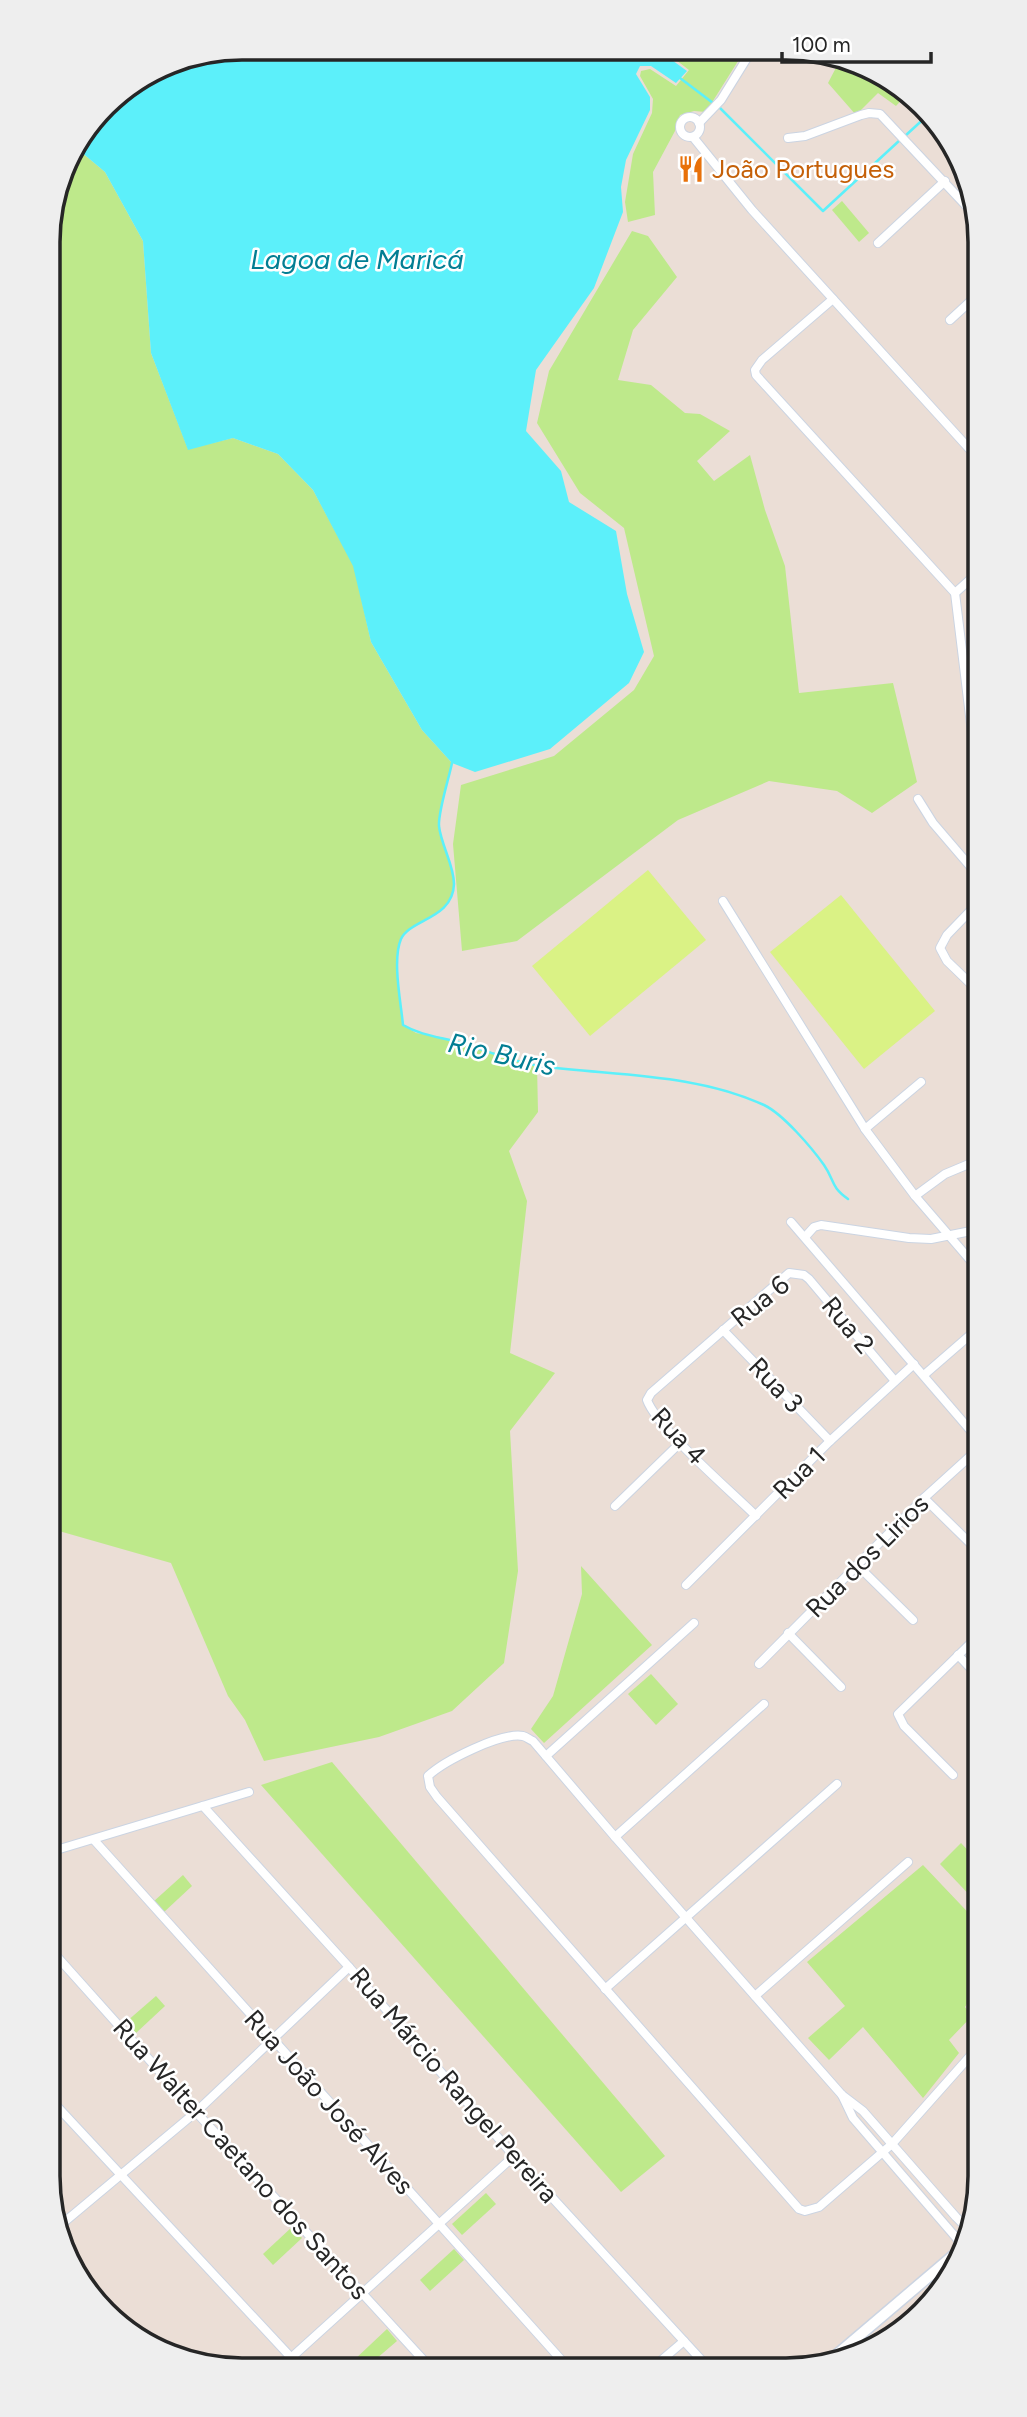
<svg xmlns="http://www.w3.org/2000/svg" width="1027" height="2417" font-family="Figtree,sans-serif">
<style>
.green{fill:#bee98b}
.pitch{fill:#daf285}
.water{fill:#5cf0fa}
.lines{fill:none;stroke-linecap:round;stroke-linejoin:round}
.stream{stroke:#5cf0fa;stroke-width:2.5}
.minor-casing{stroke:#cbd4e2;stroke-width:10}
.secondary-casing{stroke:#cbd4e2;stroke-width:13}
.minor{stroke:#fff;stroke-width:8}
.secondary{stroke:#fff;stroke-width:10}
.labels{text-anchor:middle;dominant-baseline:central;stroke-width:5;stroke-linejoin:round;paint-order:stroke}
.food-label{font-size:26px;fill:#c56008;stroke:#fff;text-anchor:start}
.street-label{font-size:26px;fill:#262626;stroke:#fff}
.water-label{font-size:28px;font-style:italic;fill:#027e93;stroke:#fff}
.rim{fill:none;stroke:#262626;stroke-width:3.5}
</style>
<rect width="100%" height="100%" fill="#ebded6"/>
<!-- green -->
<g class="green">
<polygon points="663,50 745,50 706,112 694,111 680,115 675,131 653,172 655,215 628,222 625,202 633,154 652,113 653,99 640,76 641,71 650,69 676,86 689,70"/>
<polygon points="840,60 906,95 896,106 878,93 856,115 828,83"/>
<path d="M74,146L105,172L143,241L151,353L188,449L233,438L278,454L313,490L354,566L371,642L422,730L452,763C449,778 438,812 439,826C441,845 454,865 454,884C454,919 410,919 401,939C392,960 401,1002 403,1025L416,1033L440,1037L537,1065L538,1112L509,1151L527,1201L510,1353L555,1373L510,1431L518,1571L504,1663L452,1711L379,1737L264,1761L245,1720L228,1696L171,1563L52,1529L48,228L67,156Z"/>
<polygon points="842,201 869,233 859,242 832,210"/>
<polygon points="632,231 648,236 677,277 633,330 618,380 651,385 685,413 700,414 730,431 697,461 714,481 750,455 765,510 785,566 799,693 893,683 917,782 872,813 837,791 769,781 678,820 517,941 462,951 453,844 461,785 554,756 634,690 654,656 624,528 580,493 537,423 549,371"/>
<polygon points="581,1566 652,1645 544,1743 531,1729 553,1696 582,1594"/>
<polygon points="651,1674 678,1704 656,1725 628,1694"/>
<polygon points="332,1762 665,2156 621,2192 261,1785"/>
<polygon points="961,1843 978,1861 978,1904 940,1864"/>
<polygon points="923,1865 979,1924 979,1985 965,2007 972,2016 949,2040 959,2053 923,2098 863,2027 829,2060 808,2038 845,2006 807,1962"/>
<polygon points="183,1875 192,1886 163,1913 153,1902"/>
<polygon points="156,1996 165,2006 136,2033 126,2022"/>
<polygon points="486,2193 496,2204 462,2235 452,2224"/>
<polygon points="292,2227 302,2238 273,2265 263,2254"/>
<polygon points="454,2249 464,2260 430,2291 420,2280"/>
<polygon points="387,2329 397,2341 369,2365 357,2365 353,2361"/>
</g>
<!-- pitch -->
<g class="pitch">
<polygon points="648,870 706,940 590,1036 532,966"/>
<polygon points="841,895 935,1011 864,1069 770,952"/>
</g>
<!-- water -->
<polygon class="water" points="241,47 658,50 687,71 676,83 651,66 640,66 636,74 650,97 650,110 626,160 621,187 623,212 594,288 536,370 526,431 561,471 569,502 616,531 627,594 644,652 629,683 550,749 475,772 452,763 422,730 371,642 353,566 313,490 278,454 233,438 188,450 151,353 143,241 105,172 74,146 113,96 167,62"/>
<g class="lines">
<!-- stream -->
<g class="stream">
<polyline points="680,78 713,103"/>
<polyline points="719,107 823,211 900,140"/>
<polyline points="905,136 929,114"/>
<path d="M452,763C449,778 438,812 439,826C441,845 454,865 454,884C453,919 410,919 401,939C392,960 401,1003 403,1025C420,1035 439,1037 458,1042C485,1050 513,1062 540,1066C615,1076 695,1073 764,1105C783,1114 812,1148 824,1165C835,1181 830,1186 848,1199"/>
</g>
<defs>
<g id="minor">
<circle cx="690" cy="127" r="10"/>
<polyline points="699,123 721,100 752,50"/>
<polyline points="693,137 752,210 974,454"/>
<polyline points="788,138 805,136 861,115 869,113 880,114 973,213"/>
<polyline points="878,243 945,181"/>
<polyline points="833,299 762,360 755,370 756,375 955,593 975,757"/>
<polyline points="950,320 974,298"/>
<polyline points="955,593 974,576"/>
<polyline points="918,799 933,823 975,872"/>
<polyline points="723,901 865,1129 915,1196 977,1268"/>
<polyline points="975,906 947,935 940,948 947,961 976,989"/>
<polyline points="865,1129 921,1082"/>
<polyline points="915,1196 945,1174 976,1161"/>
<polyline points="791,1222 977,1438"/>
<polyline points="805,1237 814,1227 821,1225 909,1238 931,1239 976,1230"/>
<polyline points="723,1330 830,1441"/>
<polyline points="924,1375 977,1329"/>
<polyline points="924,1498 977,1550"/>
<polyline points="615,1506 681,1442"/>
<path d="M756,1516C732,1492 657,1428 647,1400L651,1393L789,1273L804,1275L809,1279L895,1381"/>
<polyline points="857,1565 913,1620"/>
<polyline points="686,1585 830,1441 914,1364"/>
<polyline points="788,1633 841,1687"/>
<polyline points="958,1655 978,1676"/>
<polyline points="759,1664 924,1498 977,1450"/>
<polyline points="546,1756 694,1623"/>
<polyline points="953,1775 904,1726 898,1714 978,1636"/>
<polyline points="203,1806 349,1967 514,2156 705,2364"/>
<polyline points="978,1833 978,1840"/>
<polyline points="615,1837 764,1704"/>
<polyline points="94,1840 565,2364"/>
<polyline points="53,1851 249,1792"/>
<polyline points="53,1952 196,2112 428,2365"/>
<polyline points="605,1989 837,1784"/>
<polyline points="755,1996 908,1862"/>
<polyline points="842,2095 853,2118 959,2241"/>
<polyline points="53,2102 299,2366"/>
<path d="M965,2226L956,2217L863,2111L842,2095L615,1837L533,1741C530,1740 527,1737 523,1736C501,1732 444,1761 428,1776L430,1787L437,1797L799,2209L805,2211L819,2207L892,2144L979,2046"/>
<polyline points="56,2229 196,2112 349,1967"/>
<polyline points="657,2364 684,2341"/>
<polyline points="282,2366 514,2156"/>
</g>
<polyline id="secondary" points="827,2363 954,2255"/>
</defs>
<!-- minor casing -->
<use href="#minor" class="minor-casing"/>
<!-- secondary casing -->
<use href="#secondary" class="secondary-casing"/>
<!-- minor -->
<use href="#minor" class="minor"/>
<!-- secondary -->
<use href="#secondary" class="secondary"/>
</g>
<!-- icons -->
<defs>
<symbol id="restaurant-bare" viewBox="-9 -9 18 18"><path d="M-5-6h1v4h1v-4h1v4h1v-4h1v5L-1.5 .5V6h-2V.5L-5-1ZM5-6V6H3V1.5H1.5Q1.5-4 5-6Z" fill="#e8710a" stroke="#fff" stroke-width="2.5" paint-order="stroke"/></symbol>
</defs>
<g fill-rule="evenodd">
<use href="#restaurant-bare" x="672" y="150" width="38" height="38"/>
</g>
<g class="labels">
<!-- food labels -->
<g class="food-label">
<text x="712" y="169">João Portugues</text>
</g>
<!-- street labels -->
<g class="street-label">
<text transform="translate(760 1301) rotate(-38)">Rua 6</text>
<text transform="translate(848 1325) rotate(50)">Rua 2</text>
<text transform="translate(776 1385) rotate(46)">Rua 3</text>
<text transform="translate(679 1436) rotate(47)">Rua 4</text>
<text transform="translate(799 1473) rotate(-45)">Rua 1</text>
<text transform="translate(867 1556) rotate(-45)">Rua dos Lirios</text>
<text transform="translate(454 2085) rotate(49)">Rua Márcio Rangel Pereira</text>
<text transform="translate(329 2102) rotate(48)">Rua João José Alves</text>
<text transform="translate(241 2159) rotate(48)">Rua Walter Caetano dos Santos</text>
</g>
<!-- water labels -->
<g class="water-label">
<text x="357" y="259">Lagoa de Maricá</text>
<text transform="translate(502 1054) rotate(13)">Rio Buris</text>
</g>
</g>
<!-- crop -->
<path d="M0 0H1027V2417H0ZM242 60H786A182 182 0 0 1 968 242V2176A182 182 0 0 1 786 2358H242A182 182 0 0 1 60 2176V242A182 182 0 0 1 242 60Z" fill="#eee" fill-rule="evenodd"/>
<path class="rim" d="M242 60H786A182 182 0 0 1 968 242V2176A182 182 0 0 1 786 2358H242A182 182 0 0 1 60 2176V242A182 182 0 0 1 242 60Z"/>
<!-- scale -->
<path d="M782 52v10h149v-10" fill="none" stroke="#262626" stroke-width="3.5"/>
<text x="792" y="52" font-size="21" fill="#262626" stroke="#ffffff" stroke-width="5" paint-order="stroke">100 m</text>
</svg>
